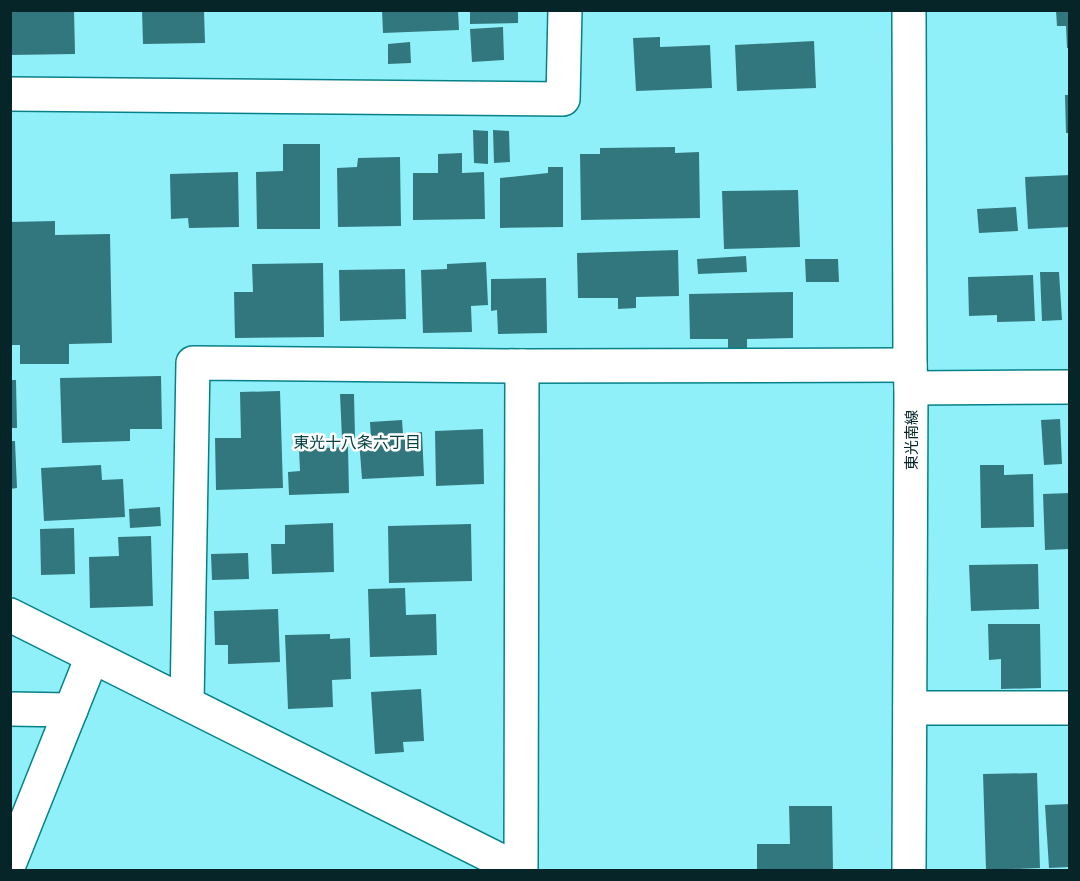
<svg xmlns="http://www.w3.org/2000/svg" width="1080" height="881" font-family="Quicksand,'Noto Sans JP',sans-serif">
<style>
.building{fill:#33777e}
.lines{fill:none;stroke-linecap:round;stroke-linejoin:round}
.street-casing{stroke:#068089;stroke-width:36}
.secondary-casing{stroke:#068089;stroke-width:36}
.street{stroke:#fff;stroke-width:33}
.secondary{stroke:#fff;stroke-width:33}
.labels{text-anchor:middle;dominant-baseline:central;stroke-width:5;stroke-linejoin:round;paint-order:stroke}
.street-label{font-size:15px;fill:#052528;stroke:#fff}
.neighbourhood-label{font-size:16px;fill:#064145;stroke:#fff}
</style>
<rect width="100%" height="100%" fill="#90f0fa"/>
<!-- building -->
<g class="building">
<polygon points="10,10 74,10 75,54 10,55"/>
<polygon points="142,10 204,10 205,43 143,44"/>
<polygon points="382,10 458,10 459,30 383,33"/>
<polygon points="470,10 518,10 518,23 470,24"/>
<polygon points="1056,10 1070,10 1070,48 1067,48 1066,26 1057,26"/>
<polygon points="503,27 504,60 472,62 470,29"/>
<polygon points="660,37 660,47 710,45 712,88 636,91 633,38"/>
<polygon points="814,41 816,88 737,91 735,45"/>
<polygon points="410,42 411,63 388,64 388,44"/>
<polygon points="1065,95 1070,95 1070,133 1066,133"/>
<polygon points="473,130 488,131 488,164 474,163"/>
<polygon points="493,130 509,131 510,162 494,163"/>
<polygon points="283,144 320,144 320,229 257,229 256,172 283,171"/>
<polygon points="675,147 675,153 699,152 700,218 581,220 580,154 600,154 600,148"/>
<polygon points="462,153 462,173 484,172 485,219 413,220 413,173 438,173 438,154"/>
<polygon points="400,157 401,226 338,227 337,168 357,167 358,158"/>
<polygon points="548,167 563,167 563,227 500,228 500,178 548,173"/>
<polygon points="238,172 239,227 189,228 188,218 171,219 170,174"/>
<polygon points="1070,175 1070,227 1028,229 1025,177"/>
<polygon points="798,190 800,247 724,249 722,191"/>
<polygon points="1016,207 1018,231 979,233 977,209"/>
<polygon points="55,221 55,235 110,234 112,343 69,344 69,364 20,364 20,345 10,345 10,222"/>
<polygon points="678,250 679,296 636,297 636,308 618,309 618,298 578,298 577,253"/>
<polygon points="746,256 747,272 698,274 697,259"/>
<polygon points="805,259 838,259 839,282 806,282"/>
<polygon points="486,262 488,305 471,306 472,332 423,333 421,270 447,269 447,264"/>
<polygon points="323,263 324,337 235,338 234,292 253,292 252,264"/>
<polygon points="405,269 406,319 340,321 339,270"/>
<polygon points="1040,272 1059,272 1062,320 1042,321"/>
<polygon points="1033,275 1035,321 997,322 997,315 969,316 968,277"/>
<polygon points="546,278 547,333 498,334 497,310 491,311 491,279"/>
<polygon points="793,292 793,338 747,339 747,352 728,352 728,339 690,339 689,294"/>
<polygon points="161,376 162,429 130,429 130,441 62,443 60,378"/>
<polygon points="10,380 16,380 17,428 10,428"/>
<polygon points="280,391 283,488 216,490 215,438 241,438 240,392"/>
<polygon points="340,394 354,394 355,438 342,439"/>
<polygon points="1060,419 1062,464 1044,465 1041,420"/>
<polygon points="402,420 403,434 422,432 424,476 362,479 359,440 371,439 370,422"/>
<polygon points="483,429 484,484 436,486 435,431"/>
<polygon points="10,441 15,441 17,488 10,489"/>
<polygon points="348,447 349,493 289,495 288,472 300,471 299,449"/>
<polygon points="101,465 102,480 123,479 125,517 44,521 41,468"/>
<polygon points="980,465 1004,465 1004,475 1033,474 1034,527 981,528"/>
<polygon points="1070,493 1070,549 1045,550 1043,494"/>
<polygon points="160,507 161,526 130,528 129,509"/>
<polygon points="333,523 334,572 272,574 271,544 285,544 285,525"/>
<polygon points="471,524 472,581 389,583 388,526"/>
<polygon points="74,528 75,574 41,575 40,529"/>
<polygon points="151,536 153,606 90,608 89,557 119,556 118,537"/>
<polygon points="248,553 249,579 212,580 211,554"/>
<polygon points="1038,564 1039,609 971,611 969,565"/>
<polygon points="405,588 406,615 436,614 437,655 370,657 368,589"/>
<polygon points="278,609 280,662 228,664 228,645 215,645 214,611"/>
<polygon points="988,624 1040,624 1041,688 1001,689 1001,659 989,660"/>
<polygon points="330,634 330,639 350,638 351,679 332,680 333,707 288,709 285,635"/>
<polygon points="421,689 424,741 403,742 404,752 375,754 371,692"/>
<polygon points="1037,773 1040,868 986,870 983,774"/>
<polygon points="1070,804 1070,867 1049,868 1045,805"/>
<polygon points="789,806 832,806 833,870 757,870 757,844 790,844"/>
</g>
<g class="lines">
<defs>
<g id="street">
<polyline points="10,94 563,99 565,10"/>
<polyline points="911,388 1070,387"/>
<polyline points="10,615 519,870"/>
<polyline points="187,703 193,363 522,366 910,365"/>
<polyline points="910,708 1070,708"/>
<polyline points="10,709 71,710"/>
<polyline points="10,862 92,657"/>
<polyline points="521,870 522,366"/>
</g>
<polyline id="secondary" points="909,870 911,388 910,365 909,10"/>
</defs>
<!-- street casing -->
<use href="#street" class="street-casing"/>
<!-- secondary casing -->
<use href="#secondary" class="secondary-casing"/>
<!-- street -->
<use href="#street" class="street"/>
<!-- secondary -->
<use href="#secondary" class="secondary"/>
</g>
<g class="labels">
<!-- street labels -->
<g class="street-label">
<text transform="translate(911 440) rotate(-90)">東光南線</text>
</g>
<!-- neighbourhood labels -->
<g class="neighbourhood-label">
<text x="357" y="442">東光十八条六丁目</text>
</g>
</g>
<!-- border -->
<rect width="1080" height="881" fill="none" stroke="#052528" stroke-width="24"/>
</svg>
